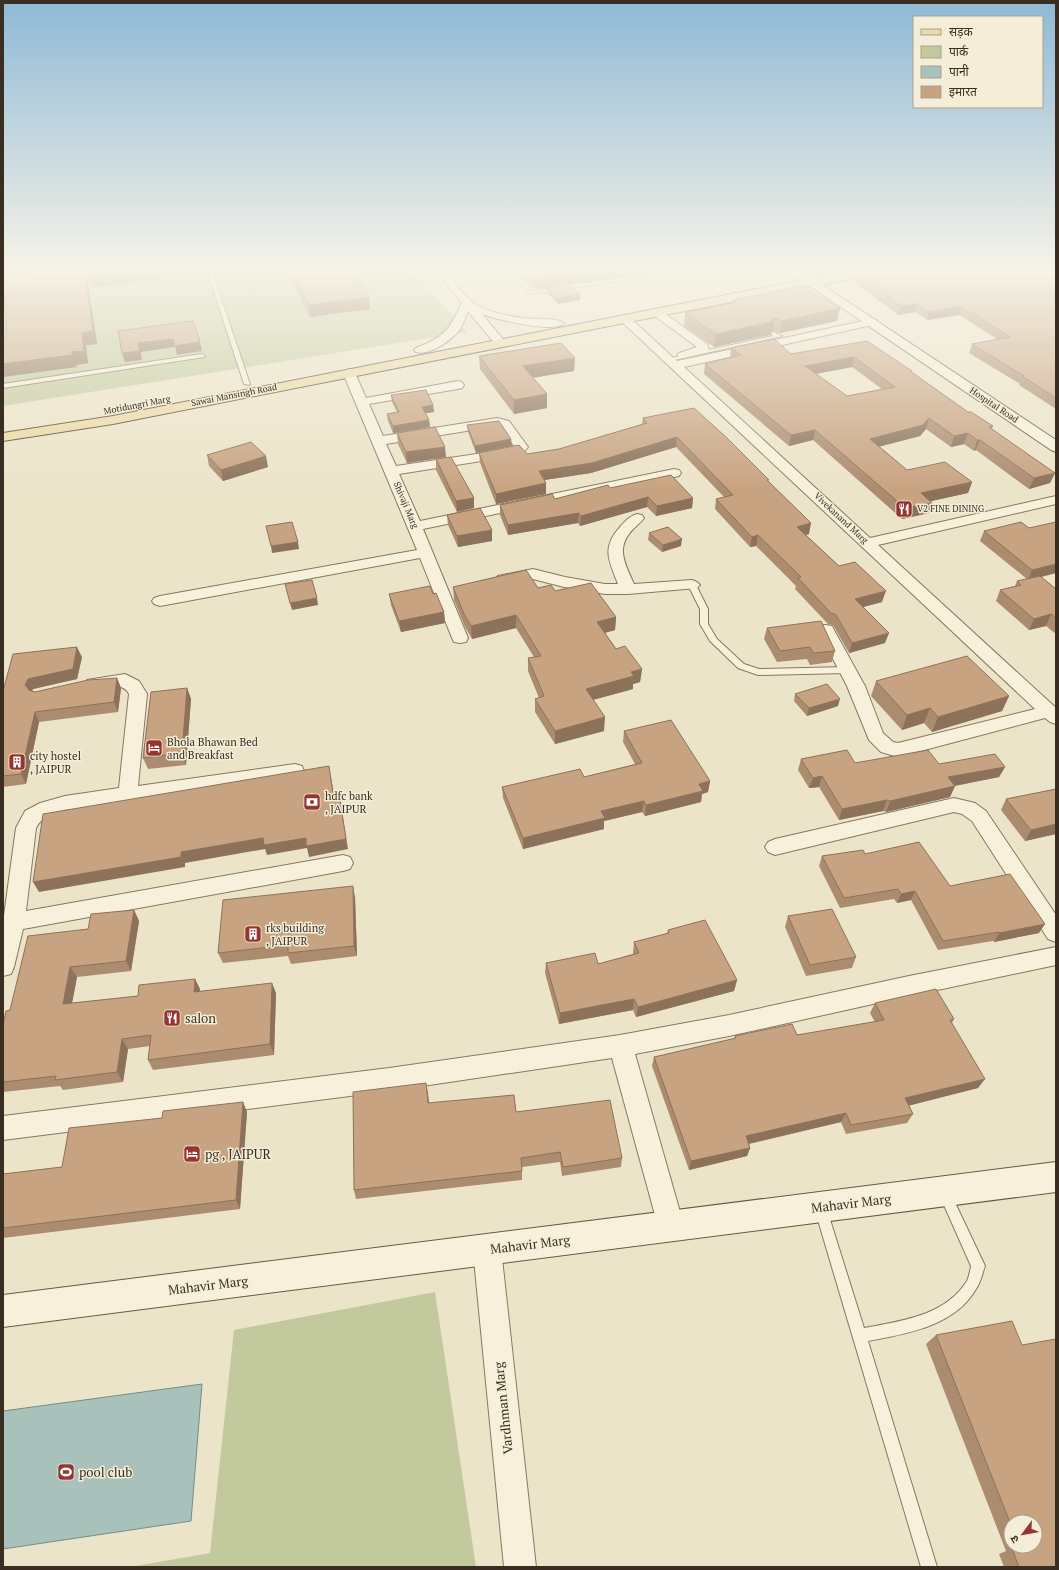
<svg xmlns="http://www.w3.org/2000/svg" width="1059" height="1570" font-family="'PT Serif','Noto Sans Devanagari',serif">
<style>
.green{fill:#c2ca9d}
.water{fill:#a9c1bb;stroke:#708f89}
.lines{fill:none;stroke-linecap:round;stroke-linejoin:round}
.lane-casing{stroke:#88775f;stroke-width:2}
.street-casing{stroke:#88775f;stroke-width:2}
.secondary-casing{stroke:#6a5842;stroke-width:2}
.primary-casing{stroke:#564532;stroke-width:2}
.lane{fill:#f7f1dc;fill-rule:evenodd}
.street{fill:#f7f1dc;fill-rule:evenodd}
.secondary{fill:#f7f1dc;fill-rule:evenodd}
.primary{fill:#ecdaa4;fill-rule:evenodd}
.wall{fill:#ac8c6f;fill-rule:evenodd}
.shaded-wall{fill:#8c725a}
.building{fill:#c8a381;stroke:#8c725a;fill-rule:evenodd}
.labels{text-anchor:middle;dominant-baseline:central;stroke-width:3;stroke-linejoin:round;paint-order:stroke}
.far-street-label{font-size:9px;fill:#392e21;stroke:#f4eed8}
.far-poi-label{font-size:9px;fill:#392e21;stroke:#f4eed8;text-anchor:start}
.poi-label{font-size:11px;fill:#392e21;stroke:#f4eed8;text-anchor:start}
.near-poi-label{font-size:13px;fill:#392e21;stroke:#f4eed8;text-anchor:start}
.near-street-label{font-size:13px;fill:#392e21;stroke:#f4eed8}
</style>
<rect width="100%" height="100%" fill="#ece4c9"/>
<!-- green -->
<g class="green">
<polygon points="3,270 411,270 467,332 3,406"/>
<polygon points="435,1292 476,1567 130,1567 210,1553 234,1330"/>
</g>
<!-- water -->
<polygon class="water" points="202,1384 191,1521 3,1549 3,1411"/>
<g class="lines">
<defs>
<g id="lane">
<polygon points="207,270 213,270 212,272 250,384 249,385 244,384"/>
<polygon points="507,270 512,270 532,291 677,270 689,270 531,294"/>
<polygon points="791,270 796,270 804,276 800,277"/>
<polygon points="774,332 782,336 670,361 667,359 773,336 771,334"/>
<polygon points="202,354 205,356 204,357 3,388 3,384"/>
<polygon points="689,583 695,583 708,609 708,624 717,639 744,664 759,669 847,667 851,670 847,673 758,675 738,668 710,641 700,624 700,609 688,585"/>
<path d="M945,1188L949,1190L985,1266C982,1274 981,1282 976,1289C955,1326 906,1334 868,1341L937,1567H921L815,1210L817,1206L821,1204L825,1206L827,1210L864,1328C901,1321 945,1316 967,1281C969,1277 970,1271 971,1266L939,1194L941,1190Z"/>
</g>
<g id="street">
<path d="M435,270H445C453,280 461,293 471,301C483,311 508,316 523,318C531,319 560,318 564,323C556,334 495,319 482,314L506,343L500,346L496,345L468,311C465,318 463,326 458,332C450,341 429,356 416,352L414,350L416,348C446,336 448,331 462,303Z"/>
<polygon points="1040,270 1051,270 1056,274 1056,282 1052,281"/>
<polygon points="656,309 660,310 707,344 709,350 707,352 683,358 679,357 677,355 679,353 697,347 652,314 651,312 652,310"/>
<polygon points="625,316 629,317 677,361 872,319 876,320 877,322 876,324 872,325 684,367 870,538 1056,496 1056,504 878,545 1055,707 1056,724 1050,722 1045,718 898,757 881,752 869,740 847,686 818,630 820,626 826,625 832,626 834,630 865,686 883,733 893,742 898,743 1035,709 621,321 620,319"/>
<path d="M349,369L353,371L355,373L366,398L458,381L462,382L464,385L462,388L458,389L369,404L383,436L497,418L509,421L528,447L524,452L513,456L399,474L420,521L674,469L679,470L681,473L679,476L674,477L423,529L468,638L466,642L460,643L454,642L452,638L420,558L160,606L154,604L152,601L154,598L160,596L417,550L343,373L345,371ZM497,426L501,427L514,446L510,449L396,466L386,444Z"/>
<path d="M637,514L642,515L644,518C640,524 633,528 629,534C616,550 627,568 634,584L692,580L697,582L700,585L697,588L628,594H605L564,587L533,579L503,584L498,582L495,579L498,576L533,569L565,577L605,584H618C609,561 601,548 620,527C625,521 630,516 637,514Z"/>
<path d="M125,674L139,681L147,694L138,786L295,764L302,766L304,771L302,776L295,778L65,810C53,813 41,817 36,828L26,911L343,855L350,857L353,863L350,869L343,871L23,929L14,967L11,974L3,976V923L16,828L25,811L40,803L65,796L119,788L129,694C121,679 103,692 87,688L84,684L87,680Z"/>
<polygon points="954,798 975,803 986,811 1056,915 1056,942 1048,939 972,821 962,814 954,812 775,855 768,852 765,847 768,842 775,839"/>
<polygon points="1056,947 1056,965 909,996 729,1036 635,1054 684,1226 680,1235 671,1239 662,1235 658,1226 612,1058 389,1091 3,1140 3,1116 389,1068 620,1035 729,1015 909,976"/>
<polygon points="487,1235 497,1239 501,1249 536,1567 504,1567 473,1249 477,1239"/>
</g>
<g id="secondary">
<polygon points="802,273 806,274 1056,440 1056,452 1051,450 798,278 796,276 798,274"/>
<polygon points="1056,1162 1056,1192 3,1327 3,1295"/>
</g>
<polygon id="primary" points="866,270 895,270 893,272 889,273 812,286 113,424 3,441 3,433 113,416 812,278"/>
</defs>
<!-- lane casing -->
<use href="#lane" class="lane-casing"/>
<!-- street casing -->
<use href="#street" class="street-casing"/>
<!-- secondary casing -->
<use href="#secondary" class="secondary-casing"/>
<!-- primary casing -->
<use href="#primary" class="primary-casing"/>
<!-- lane -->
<use href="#lane" class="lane"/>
<!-- street -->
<use href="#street" class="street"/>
<!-- secondary -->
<use href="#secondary" class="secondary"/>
<!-- primary -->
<use href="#primary" class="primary"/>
</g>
<!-- wall -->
<g class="wall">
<polygon points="3,270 85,270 87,277 97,344 86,345 88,363 76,365 77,367 6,340 6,307 3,307"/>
<polygon points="287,270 352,270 369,297 370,309 310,317"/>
<polygon points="514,270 627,270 626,276 569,284 580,300 558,304 547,293 547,287 535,289"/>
<polygon points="630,270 663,270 635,274"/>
<polygon points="856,274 1056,282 1056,409 1019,385 1020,384 969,353 972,344 997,339 959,315 927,320 915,312 898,315 854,282"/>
<polygon points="733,300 840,308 837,321 780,333 773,331 770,333 770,335 714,347 684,326 685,313 732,303"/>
<path d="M867,341L968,412L993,426L992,429L1055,473L1050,483L1029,489L976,450L974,451L964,444L951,447L926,429L920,436L879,446L907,470L972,482L968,493L931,501L932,503L929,513L902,519L813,440L789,446L704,374L705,364L730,358L731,348L791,354ZM852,367L882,389L847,396L816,374Z"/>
<polygon points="479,356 575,358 574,371 533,378 547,394 547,408 514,414 480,369"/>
<polygon points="391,395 433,405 434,412 425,413 429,420 430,427 393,433 388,421 387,414 397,412 392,402"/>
<polygon points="643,418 769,482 809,534 806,535 839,566 882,602 863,607 885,643 849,653 833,625 828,624 795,589 796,586 756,546 750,547 715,509 716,499 724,497 676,447 591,473 544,480 546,494 496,504 480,463 479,453 527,454 559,449 642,424"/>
<polygon points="467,425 512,446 476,453 468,432"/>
<polygon points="397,433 446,457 407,463 398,444"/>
<polygon points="207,455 268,467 223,481 209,466"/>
<polygon points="436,459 474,498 474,508 457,512 436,470"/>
<polygon points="610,488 693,498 692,508 656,516 647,507 580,526 578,523 508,535 500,515 500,505 555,499"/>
<polygon points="447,515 492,530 492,541 458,547 448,525"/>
<polygon points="1029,528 1056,573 1041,577 1056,589 1056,634 1046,626 1029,630 996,601 1000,590 1015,586 1017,581 1027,579 980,541 984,531"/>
<polygon points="649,533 681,546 662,552 648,540"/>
<polygon points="453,587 538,588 555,591 616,617 615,630 605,633 616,649 642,669 640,682 633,684 633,689 593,700 604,731 555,744 535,712 535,699 539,698 528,671 528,658 534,657 516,628 472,639 465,627 454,600"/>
<polygon points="389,594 433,594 444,612 445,623 401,632 391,605"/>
<polygon points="767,628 835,651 832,662 810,665 807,659 777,662 764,639"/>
<polygon points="82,657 77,679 33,689 32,691 35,692 117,678 121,688 118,712 39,722 26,784 3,787 3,691"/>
<polygon points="876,681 1009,696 1002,711 932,732 924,723 902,730 871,696"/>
<polygon points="187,688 191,699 186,765 148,769 143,758"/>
<polygon points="795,694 838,706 807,716 794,701"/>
<polygon points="624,731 710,781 708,792 702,794 701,802 645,816 642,812 604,821 604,829 523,849 503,798 502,787 584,777 635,764 623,742"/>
<polygon points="801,759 855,763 939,764 1005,767 999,777 955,786 950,797 886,812 883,811 839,820 819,787 809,788 798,770"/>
<polygon points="1056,789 1056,834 1025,841 1001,810 1006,799"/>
<polygon points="865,854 950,886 1039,933 994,942 993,941 938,950 911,900 897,903 894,899 840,908 819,866 822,856"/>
<polygon points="355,897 357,956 291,964 288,956 223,963 218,953"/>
<polygon points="134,910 139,921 131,971 77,977 72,1003 138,996 195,979 200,989 199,991 276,993 274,1055 153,1070 148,1060 150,1046 128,1049 123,1082 63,1090 60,1086 3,1092 3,1025 10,1010 88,929"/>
<polygon points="788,916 856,957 852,968 806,976 785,927"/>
<polygon points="668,930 737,980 734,991 636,1017 633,1010 559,1024 545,973 546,963 598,964 633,954 633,953 634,942 667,934"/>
<polygon points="875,1003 954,1019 952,1023 978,1088 909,1105 913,1114 907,1123 846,1134 841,1122 749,1144 750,1148 747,1156 689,1170 652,1066 654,1057 734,1039 735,1036 797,1035 875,1022 870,1013"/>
<polygon points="428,1093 429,1103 516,1112 622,1158 621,1167 562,1176 560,1162 522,1167 522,1180 356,1199 354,1190"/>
<polygon points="243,1102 247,1112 240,1209 3,1238 3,1174 62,1167 162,1118"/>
<path d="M936,1335L1022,1345L1056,1567H1004L999,1554L1006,1551L926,1344ZM1011,1522L1035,1546H1011Z"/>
</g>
<!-- shaded-wall -->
<g class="shaded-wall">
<polygon points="16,270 56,270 3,283 3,272"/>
<polygon points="84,270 85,270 87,277 97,344 86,345 88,363 76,365 77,367 3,377 3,364 72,352 82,333"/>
<polygon points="138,270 181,270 179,270 180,276 92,288 88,276"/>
<polygon points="591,270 627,270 626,276 535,289 535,278"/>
<polygon points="636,270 663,270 635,274"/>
<polygon points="580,294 580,300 558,304 558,298"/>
<polygon points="1056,294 1056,302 1050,295"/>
<polygon points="369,297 370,309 310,317 309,305"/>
<polygon points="917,304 915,312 898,315 901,306"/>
<polygon points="961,306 959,315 927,320 929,312"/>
<polygon points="840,308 837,321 780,333 783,321"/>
<polygon points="775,318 773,331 770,333 770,335 714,347 716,334 772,320"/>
<polygon points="173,339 175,347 141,352 142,360 125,362 122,353 138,343"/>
<polygon points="200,342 202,351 177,355 175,346"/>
<polygon points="854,357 852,367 803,376 805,366"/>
<polygon points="575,358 574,371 524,379 523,366"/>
<polygon points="547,394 547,408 514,414 514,400"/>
<polygon points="433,405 434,412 422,414 422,407"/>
<polygon points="929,418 926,429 920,436 867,450 870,439"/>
<polygon points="429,420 430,427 393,433 393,426"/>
<polygon points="815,430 813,440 789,446 791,435"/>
<polygon points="968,433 964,444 951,447 954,436"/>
<polygon points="677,437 676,447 591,473 538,481 539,471"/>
<polygon points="511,439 512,446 476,453 475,446"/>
<polygon points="977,440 980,440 976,450 974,451"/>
<polygon points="445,447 446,457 407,463 406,452"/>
<polygon points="266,456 268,467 223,481 221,470"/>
<polygon points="1055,473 1050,483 1029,489 1034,478"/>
<polygon points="972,482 968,493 918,504 921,493"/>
<polygon points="546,483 546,494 496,504 496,494"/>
<polygon points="648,497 647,507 580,526 581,516"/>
<polygon points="474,498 474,508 457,512 456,501"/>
<polygon points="693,498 692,508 656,516 657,506"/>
<polygon points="932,503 929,513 902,519 905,508"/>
<polygon points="579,513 578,523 508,535 508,525"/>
<polygon points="811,523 809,534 795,537 797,527"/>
<polygon points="492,530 492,541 458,547 457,536"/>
<polygon points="758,535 756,546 750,547 752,537"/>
<polygon points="682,539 681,546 662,552 663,545"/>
<polygon points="298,542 299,549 272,553 271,546"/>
<polygon points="1056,564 1056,573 1028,580 1032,570"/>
<polygon points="886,591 882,602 852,610 855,599"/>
<polygon points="317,598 318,605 292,610 290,603"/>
<polygon points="444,612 445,623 401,632 399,621"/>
<polygon points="1051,614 1046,626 1029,630 1034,619"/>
<polygon points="516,615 516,628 472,639 471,626"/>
<polygon points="616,617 615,630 596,635 597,622"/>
<polygon points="889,633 885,643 849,653 852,643"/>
<polygon points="77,647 82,657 77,679 33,689 30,695 25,685 28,679"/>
<polygon points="642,669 640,682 633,684 633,689 585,702 586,689 631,672"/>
<polygon points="117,678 121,688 118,712 114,702"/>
<polygon points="187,688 191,699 186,765 182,753"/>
<polygon points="1009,696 1002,711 932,732 938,717"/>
<polygon points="840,699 838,706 807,716 809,708"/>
<polygon points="930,708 924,723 902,730 907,715"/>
<polygon points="35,712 39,722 26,784 21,774"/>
<polygon points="605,717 604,731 555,744 555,731"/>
<polygon points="329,766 331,777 337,812 334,801"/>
<polygon points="1005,767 999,777 943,788 948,777"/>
<polygon points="822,776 819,787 809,788 813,778"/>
<polygon points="710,781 708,792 702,794 701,802 645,816 646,805 699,784"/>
<polygon points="955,786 950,797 886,812 890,801"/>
<polygon points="340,800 348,849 309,857 307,848 267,855 265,849 185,863 185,867 39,892 33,882 181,852"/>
<polygon points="887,800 883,811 839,820 842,809"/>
<polygon points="644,801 642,812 604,821 604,829 523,849 523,838 601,811"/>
<polygon points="1056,824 1056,834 1025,841 1031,830"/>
<polygon points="353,886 355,897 357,956 354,946"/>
<polygon points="915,891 911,900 897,903 901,894"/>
<polygon points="134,910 139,921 131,971 126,961"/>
<polygon points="1045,924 1039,933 994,942 999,933"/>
<polygon points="70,967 77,977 70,1014 63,1004"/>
<polygon points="195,979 200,989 198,1002 194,992"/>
<polygon points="737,980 734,991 636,1017 638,1007"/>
<polygon points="272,983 276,993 274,1055 270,1044"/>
<polygon points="634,999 633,1010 559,1024 560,1013"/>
<polygon points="122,1039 128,1049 123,1082 117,1072"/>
<polygon points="985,1079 978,1088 900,1108 905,1098"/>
<polygon points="426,1083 428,1093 429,1113"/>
<polygon points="243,1102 247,1112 240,1209 236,1200"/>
<polygon points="846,1113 841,1122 743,1145 746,1136"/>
<polygon points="750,1148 747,1156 689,1170 691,1161"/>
</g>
<!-- building -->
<g class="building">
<polygon points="3,270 16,270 3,272"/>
<polygon points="52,270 84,270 93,331 82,333 84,351 72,352 72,355 3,364 3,340 6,340 6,295 3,295 3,276"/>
<polygon points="87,270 138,270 88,276"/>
<polygon points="291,270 352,270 369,297 309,305"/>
<polygon points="526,270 591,270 535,278"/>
<polygon points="885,270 1035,270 1056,282 1056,294 1050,295 1056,299 1056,398 1022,376 1024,376 972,344 1010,337 961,306 929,312 917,304 901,306 856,274"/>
<polygon points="568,284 580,294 558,298 547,287"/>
<polygon points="802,286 840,308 783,321 775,318 772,320 772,322 716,334 685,313 736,302 733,300"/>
<polygon points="193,321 200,342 175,346 173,339 138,343 140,351 122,353 118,331"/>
<path d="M774,339L791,354L867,341L912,371H910L968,412H971L993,426L989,427L1055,473L1034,478L980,440H977L968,433L954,436L929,418L923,425L870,439L907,470L945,462L972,482L921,493L932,503L905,508L815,430L791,435L705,364L741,355L731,348ZM854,357L895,387L847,396L805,366Z"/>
<polygon points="561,343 575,358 523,366 547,394 514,400 479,356"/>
<polygon points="426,390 433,405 422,407 429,420 393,426 387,414 399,412 391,395"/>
<polygon points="694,408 726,437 769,480 767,480 811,523 797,527 839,566 855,562 886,591 855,599 889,633 852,643 836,615 831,613 798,578 801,577 758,535 752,537 716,499 733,495 677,437 592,463 539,471 546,483 496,494 479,453 519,445 527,454 559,449 647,423 643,418"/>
<polygon points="499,421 511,439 475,446 467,425"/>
<polygon points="435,427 445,447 406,452 397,433"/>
<polygon points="251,442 266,456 221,470 207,455"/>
<polygon points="451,457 474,498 456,501 436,459"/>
<polygon points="671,475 693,498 657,506 648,497 581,516 579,513 508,525 500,505 552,494 555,499 608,485 610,488"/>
<polygon points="480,508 492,530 457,536 447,515"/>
<polygon points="292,522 298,542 271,546 266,526"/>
<polygon points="1021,522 1029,528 1056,522 1056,548 1055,549 1056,549 1056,564 1032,570 984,531"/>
<polygon points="668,527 682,539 663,545 649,533"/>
<polygon points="526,570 538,588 551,585 555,591 591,583 616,617 597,622 616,649 625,646 642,669 631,672 634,676 586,689 605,717 555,731 535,699 544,696 528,658 541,656 516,615 471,626 464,614 453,587"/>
<polygon points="1040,576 1056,589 1056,618 1051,614 1034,619 1000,590 1021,585 1017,581"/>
<polygon points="312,580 317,598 290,603 285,584"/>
<polygon points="430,586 433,594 436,593 444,612 399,621 389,594"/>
<polygon points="821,621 835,651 813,653 810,647 780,651 767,628"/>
<polygon points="77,647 73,669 28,679 25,685 29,690 35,692 88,680 117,678 114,702 35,712 21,774 3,776 3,691 13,654"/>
<polygon points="967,656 1009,696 938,717 930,708 907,715 876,681"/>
<polygon points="827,684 840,699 809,708 795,694"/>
<polygon points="187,688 182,753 143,758 151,692"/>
<polygon points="671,720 710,781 699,784 703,791 646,805 644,801 601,811 605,818 523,838 502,787 580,769 584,777 642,763 624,731"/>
<polygon points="847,750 855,763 928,750 939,764 995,754 1005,767 948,777 955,786 890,801 887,800 842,809 822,776 813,778 801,759"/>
<polygon points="329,766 334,801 340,800 346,839 306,846 306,838 264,845 263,838 181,852 181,857 33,882 43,814"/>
<polygon points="1056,789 1056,824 1031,830 1006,799"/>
<polygon points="919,842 950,886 1010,874 1045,924 999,933 999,932 943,941 915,891 901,894 898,889 844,898 822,856 863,850 865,854"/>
<polygon points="353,886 354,946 288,953 288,945 218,953 223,900"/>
<polygon points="832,909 856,957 810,965 788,916"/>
<polygon points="134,910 126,961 70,967 63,1004 138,996 139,985 195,979 194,992 272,983 270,1044 148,1060 151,1035 122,1039 117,1072 55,1080 56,1076 3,1082 3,1025 6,1011 10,1010 28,936 88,929 91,914"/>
<polygon points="705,920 737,980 638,1007 634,999 560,1013 546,963 595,953 598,964 639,953 634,942 669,933 668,930"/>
<polygon points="936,989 954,1019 950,1020 985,1079 905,1098 913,1114 851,1125 846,1113 746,1136 750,1148 691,1161 654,1057 736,1038 735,1036 792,1024 797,1035 884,1020 875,1003"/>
<polygon points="426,1083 428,1103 514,1095 516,1112 610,1100 622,1158 563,1167 560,1152 521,1158 522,1171 354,1190 353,1092"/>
<polygon points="243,1102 236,1200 3,1228 3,1174 62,1167 69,1128 162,1118 163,1111"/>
<polygon points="1012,1321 1022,1345 1056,1339 1056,1567 1019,1567 1012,1549 1020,1548 1019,1546 1035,1546 1035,1522 1011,1522 1011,1525 936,1335"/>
</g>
<!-- sky -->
<linearGradient id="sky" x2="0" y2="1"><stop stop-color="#8fb9d6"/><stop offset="0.55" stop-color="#f6f3e7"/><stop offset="1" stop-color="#f6f3e7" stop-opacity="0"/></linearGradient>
<rect width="1059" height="490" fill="url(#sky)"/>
<!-- icons -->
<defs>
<symbol id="restaurant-square" viewBox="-11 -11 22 22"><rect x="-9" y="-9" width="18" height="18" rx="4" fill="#933632" stroke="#f4eed8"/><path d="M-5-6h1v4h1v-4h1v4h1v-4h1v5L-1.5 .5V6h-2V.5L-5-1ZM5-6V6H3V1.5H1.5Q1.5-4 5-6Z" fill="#fff"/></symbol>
<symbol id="hotel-square" viewBox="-11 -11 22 22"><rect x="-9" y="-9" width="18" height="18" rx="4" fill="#933632" stroke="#f4eed8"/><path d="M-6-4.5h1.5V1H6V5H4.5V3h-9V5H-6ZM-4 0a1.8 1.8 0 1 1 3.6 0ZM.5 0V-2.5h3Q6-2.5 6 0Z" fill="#fff"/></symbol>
<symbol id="building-square" viewBox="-11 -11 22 22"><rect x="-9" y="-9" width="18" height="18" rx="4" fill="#933632" stroke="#f4eed8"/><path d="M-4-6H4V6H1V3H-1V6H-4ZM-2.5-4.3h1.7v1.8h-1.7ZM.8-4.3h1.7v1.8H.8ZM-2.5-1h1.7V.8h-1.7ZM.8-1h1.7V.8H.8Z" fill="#fff"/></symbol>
<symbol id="bank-square" viewBox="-11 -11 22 22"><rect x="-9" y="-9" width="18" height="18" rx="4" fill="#933632" stroke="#f4eed8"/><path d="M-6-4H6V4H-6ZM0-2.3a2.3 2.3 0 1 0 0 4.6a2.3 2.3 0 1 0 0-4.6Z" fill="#fff"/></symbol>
<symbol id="stadium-square" viewBox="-11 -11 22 22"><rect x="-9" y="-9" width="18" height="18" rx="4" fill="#933632" stroke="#f4eed8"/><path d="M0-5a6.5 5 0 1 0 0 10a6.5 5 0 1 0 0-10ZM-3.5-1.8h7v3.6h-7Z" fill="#fff"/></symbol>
</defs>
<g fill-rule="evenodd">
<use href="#restaurant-square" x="894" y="499" width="20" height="20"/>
<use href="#hotel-square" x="144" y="738" width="20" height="20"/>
<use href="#building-square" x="7" y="752" width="20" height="20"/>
<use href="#bank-square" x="302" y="792" width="20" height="20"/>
<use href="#building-square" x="243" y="924" width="20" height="20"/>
<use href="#restaurant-square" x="162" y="1008" width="20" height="20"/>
<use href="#hotel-square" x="182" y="1144" width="20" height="20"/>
<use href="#stadium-square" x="56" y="1462" width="20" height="20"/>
</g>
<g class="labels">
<!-- far-street labels -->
<g class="far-street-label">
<text transform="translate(234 395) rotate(-11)">Sawai Mansingh Road</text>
<text transform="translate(137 405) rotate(-11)">Motidungri Marg</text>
<text transform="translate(994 405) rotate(34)">Hospital Road</text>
<text transform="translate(406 505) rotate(67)">Shivaji Marg</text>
<text transform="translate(841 518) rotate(43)">Vivekanand Marg</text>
</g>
<!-- far-poi labels -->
<g class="far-poi-label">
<text x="917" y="509">V2 FINE DINING</text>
</g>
<!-- poi labels -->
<g class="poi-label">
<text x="167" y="742">Bhola Bhawan Bed<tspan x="167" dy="13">and Breakfast</tspan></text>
<text x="30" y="756">city hostel<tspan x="30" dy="13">, JAIPUR</tspan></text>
<text x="325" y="796">hdfc bank<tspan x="325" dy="13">, JAIPUR</tspan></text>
<text x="266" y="928">rks building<tspan x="266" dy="13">, JAIPUR</tspan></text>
</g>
<!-- near-poi labels -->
<g class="near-poi-label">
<text x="185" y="1018">salon</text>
<text x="205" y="1154">pg , JAIPUR</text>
<text x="79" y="1472">pool club</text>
</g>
<!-- near-street labels -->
<g class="near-street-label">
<text transform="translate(851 1203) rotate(-7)">Mahavir Marg</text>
<text transform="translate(530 1244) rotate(-7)">Mahavir Marg</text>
<text transform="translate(208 1285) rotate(-7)">Mahavir Marg</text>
<text transform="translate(503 1408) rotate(-96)">Vardhman Marg</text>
</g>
</g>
<!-- border -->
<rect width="1059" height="1570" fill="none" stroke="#392e21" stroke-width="8"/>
<!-- legend -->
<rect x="913" y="16" width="130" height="92" fill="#f4eed8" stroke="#a9a18f"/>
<rect x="921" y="29" width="20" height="6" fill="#ecdaa4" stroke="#a9a18f"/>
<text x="949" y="36" font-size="12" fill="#392e21">सड़क</text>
<rect x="921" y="46" width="20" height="12" fill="#c2ca9d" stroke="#a9a18f"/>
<text x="949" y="56" font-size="12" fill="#392e21">पार्क</text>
<rect x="921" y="66" width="20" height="12" fill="#a9c1bb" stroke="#a9a18f"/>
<text x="949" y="76" font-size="12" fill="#392e21">पानी</text>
<rect x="921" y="86" width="20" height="12" fill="#c8a381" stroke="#a9a18f"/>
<text x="949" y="96" font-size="12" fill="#392e21">इमारत</text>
<!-- north arrow -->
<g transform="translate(1023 1534) rotate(238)"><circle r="19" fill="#f4eed8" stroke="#a9a18f"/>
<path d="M0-3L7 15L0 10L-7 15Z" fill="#933632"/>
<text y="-6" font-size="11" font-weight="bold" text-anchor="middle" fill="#392e21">उ</text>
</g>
</svg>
